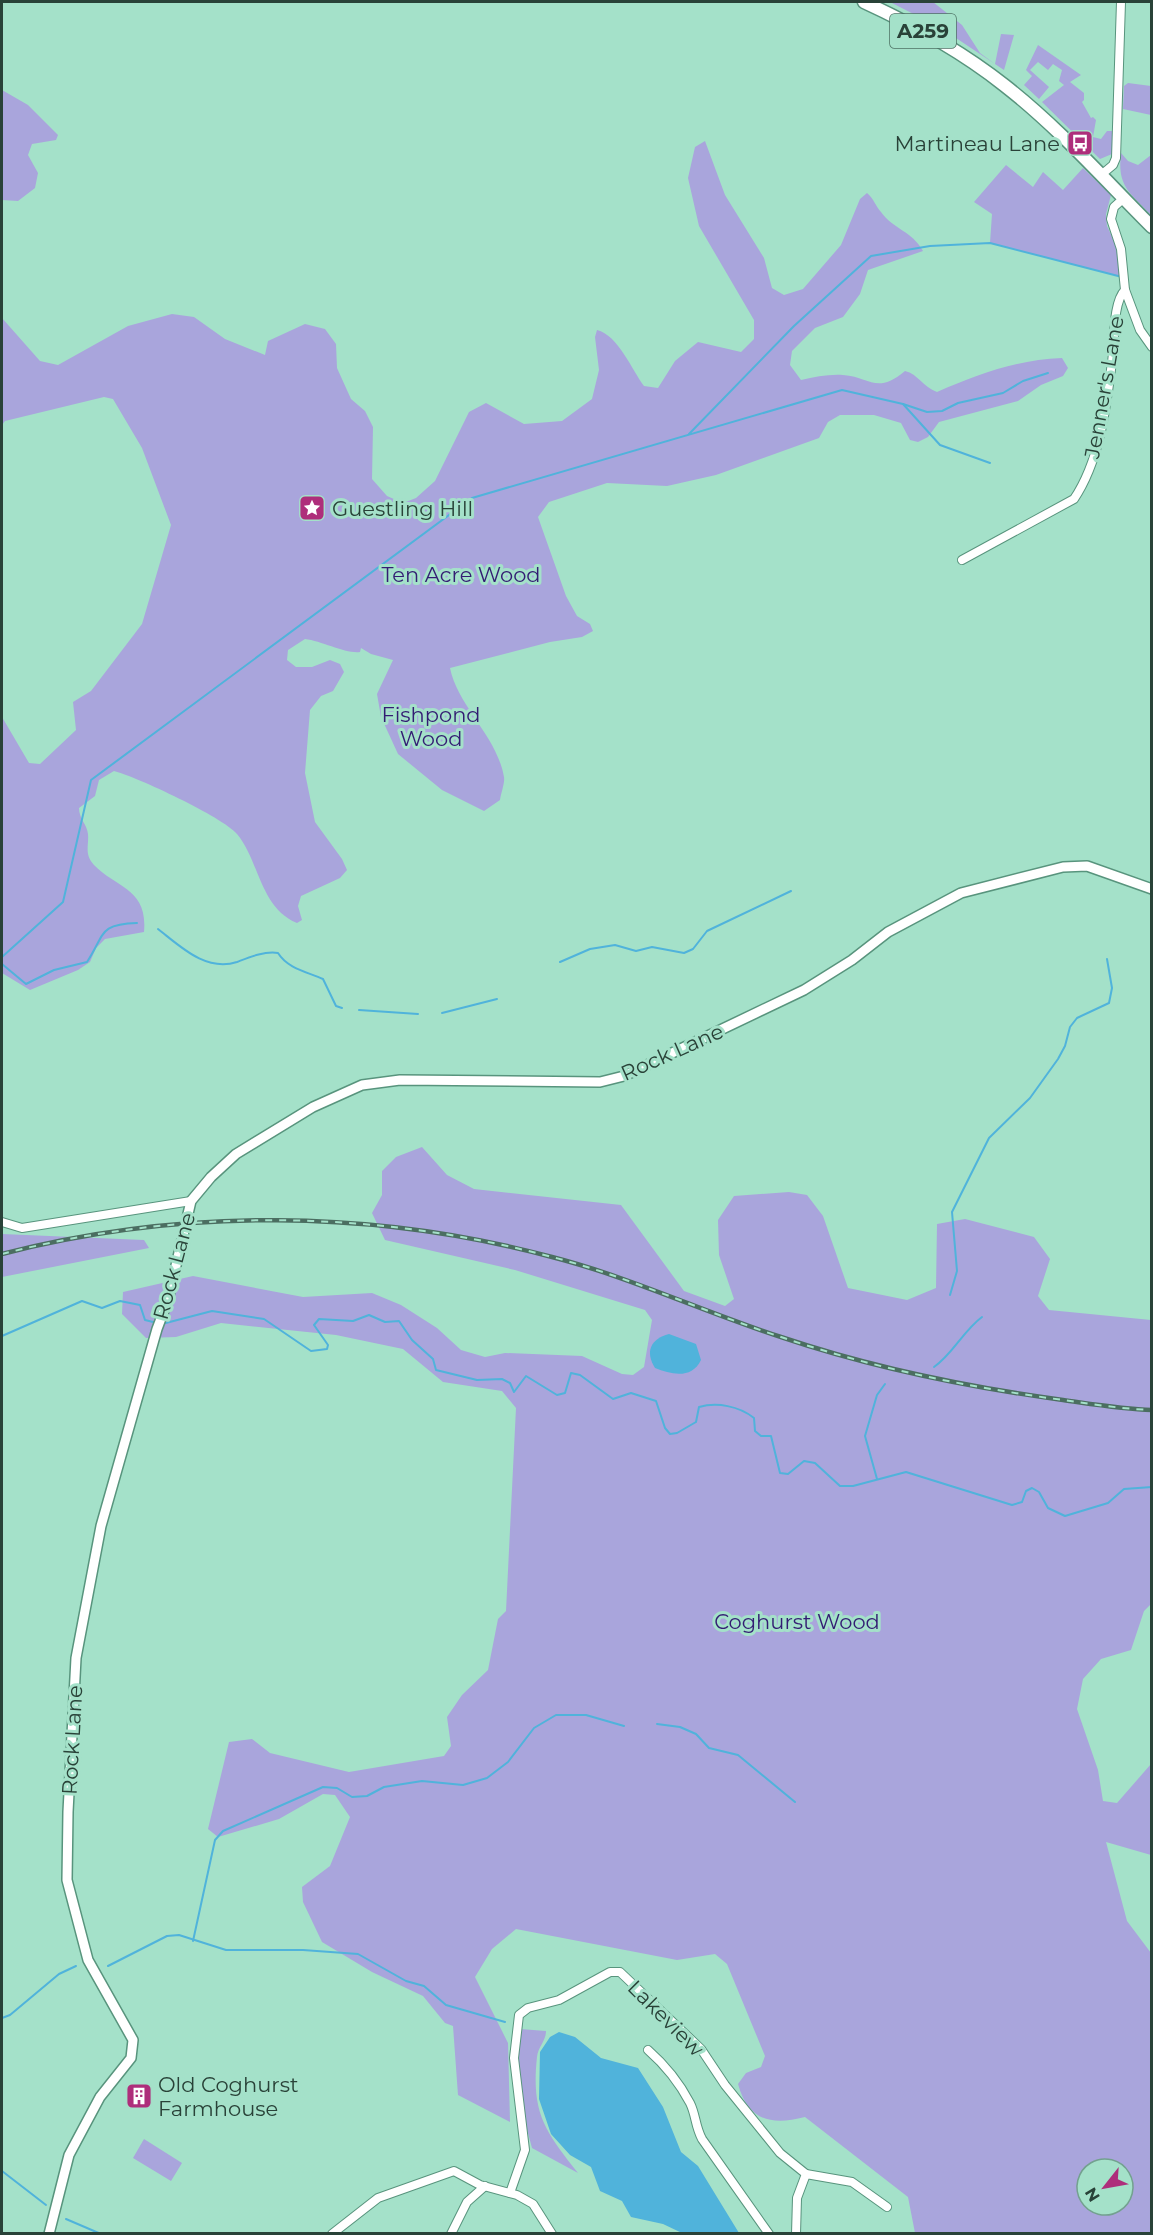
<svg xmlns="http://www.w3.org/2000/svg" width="1153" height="2235" font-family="Montserrat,sans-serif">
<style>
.green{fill:#a9a5dc;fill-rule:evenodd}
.water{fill:#50b3db}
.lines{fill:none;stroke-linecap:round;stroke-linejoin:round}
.stream{stroke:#50b3db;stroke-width:2}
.minor-casing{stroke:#58947d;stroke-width:10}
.tertiary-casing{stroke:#58947d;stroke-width:12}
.trunk-casing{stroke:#58947d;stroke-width:15}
.minor{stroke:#fff;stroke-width:8}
.tertiary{stroke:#fff;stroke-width:9}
.trunk{stroke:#fff;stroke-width:12}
.rail-casing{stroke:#4b6e61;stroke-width:4.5}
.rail{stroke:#a4e1c9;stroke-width:2;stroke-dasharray:7;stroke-linecap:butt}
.labels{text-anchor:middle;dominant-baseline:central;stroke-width:6;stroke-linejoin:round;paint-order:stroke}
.shield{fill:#a4e1c9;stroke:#4e7264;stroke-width:1.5}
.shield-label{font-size:20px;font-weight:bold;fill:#294238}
.poi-label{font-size:21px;fill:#294238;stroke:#a4e1c9;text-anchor:start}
.street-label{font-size:21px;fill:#294238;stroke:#a4e1c9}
.park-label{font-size:21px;fill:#331c73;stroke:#a4e1c9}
</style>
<rect width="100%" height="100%" fill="#a4e1c9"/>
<!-- green -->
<g class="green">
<polygon points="890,2 933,2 962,25 980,53 995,64 1001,34 1014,35 1004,70 941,28"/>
<polygon points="1038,45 1081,75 1070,82 1084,93 1084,100 1082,102 1091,118 1093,117 1096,120 1093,137 1101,139 1107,131 1113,131 1112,154 1100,159 1042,102 1064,85 1059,81 1062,70 1053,64 1048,70 1038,62 1030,70 1049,87 1039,99 1024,85 1032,76 1026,70"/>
<polygon points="1128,83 1151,86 1151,115 1123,109 1124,86"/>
<polygon points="2,90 28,105 58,135 56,140 32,144 28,155 38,173 35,188 18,201 2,200"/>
<path d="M705,141L725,195L764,258L772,288L784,295L803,289L841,245L860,199L867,193C874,199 875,205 881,212C893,229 912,231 923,251L868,270L860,294L843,317L815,328L792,351L790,365L801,380C815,377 829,374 843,375C871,377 876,395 905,371C918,374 923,387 937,392C978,374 1016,360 1062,358L1068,368L1063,376L1041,385L1018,401L939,422L928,437L918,442L910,440L901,423L874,415H840L828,422L819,438L716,475L667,486L607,483L549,502L538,517L566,596L577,616L590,624L593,631L582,637L550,642L450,668C458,707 497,736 504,777C505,783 501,793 500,800L484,811L442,790L398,754L381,717L377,694L393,660L371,654L361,648L360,652C346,654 322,641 305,639L288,650L287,660L296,667H312L330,660L340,664L344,672L333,691L321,696L310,710L305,773L315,822L342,859L347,870L340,878L301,896L298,906L302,920L297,923C260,908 259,860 237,834C223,817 137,777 114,771L99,780L95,796L79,808C79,819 87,824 88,834C89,846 84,854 94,865C116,888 148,888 144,932L105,939L96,948L90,962L78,970L30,990L2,973V717L29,763L40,764L76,730L73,702L91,691L142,624L171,525L142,448L113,399L104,397L5,421L2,425V318L40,361L58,365L128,326L172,314L194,317L225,339L265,355L268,341L305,324L325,329L336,344L337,368L351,399L365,411L373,427L372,479L387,496L403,503L416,498L435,481L469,412L486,403L524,424L562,421L592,399L599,370L595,337L597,330C618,335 632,370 644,386L658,388L675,361L698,342L741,352L754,339V320L699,226L688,178L695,147Z"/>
<path d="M1151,144V215C1129,192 1117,186 1121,153L1128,161L1138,165L1151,155Z"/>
<polygon points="1006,165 1033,187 1043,172 1063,190 1083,168 1111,195 1106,214 1107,226 1115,243 1122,277 990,243 992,214 974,202"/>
<path d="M422,1147L447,1175L474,1189L621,1205L684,1291L725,1306L734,1299L719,1255L718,1220L734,1196L789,1192L807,1195L823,1216L848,1288L907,1300L936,1288L937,1224L965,1219L1034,1237L1050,1259L1038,1296L1049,1310L1151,1320V1604L1144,1611L1131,1650L1101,1659L1083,1679L1077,1709L1098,1770L1103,1801L1117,1803L1151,1764V1855L1106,1842L1127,1921L1151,1953V2233H915L908,2197L805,2117C770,2126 748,2120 738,2084L746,2073L761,2067L765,2056L727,1964L715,1954L677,1960L516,1929L492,1949L475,1977L508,2043L510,2122L458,2095L453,2026L445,2023L423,1996L372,1972L322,1942L303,1902L302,1887L330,1866L350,1817L335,1795L323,1794L279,1819L218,1837L208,1829L229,1742L252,1739L270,1753L349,1772L444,1756L451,1746L447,1717L462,1695L488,1670L498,1619L506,1611L516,1408L502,1391L443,1382L403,1349L336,1335L221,1323L176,1337L146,1338L122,1314L123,1292L193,1276L303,1297L372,1293L401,1305L437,1328L461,1350L485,1357L505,1353L582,1356L622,1374L633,1375L644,1367L652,1320L645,1310L515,1270L385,1240L372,1213L382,1195V1171L396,1157ZM1087,2169H1123V2205H1087Z"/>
<polygon points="2,1234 144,1240 149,1248 2,1277"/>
<path d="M520,2029L546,2031C546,2041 538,2047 537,2057C531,2113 545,2131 578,2173L532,2148L514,2081Z"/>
<polygon points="144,2139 182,2163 171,2181 133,2158"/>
</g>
<!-- water -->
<g class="water">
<path d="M669,1334L696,1344L701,1360C692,1379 672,1375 655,1368C645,1352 650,1339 669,1334Z"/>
<polygon points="559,2032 575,2037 601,2058 638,2068 663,2107 681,2152 698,2166 739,2233 682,2233 663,2224 631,2217 622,2201 600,2191 591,2167 570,2155 551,2134 539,2099 540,2052 550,2037"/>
</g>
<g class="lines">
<!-- stream -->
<g class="stream">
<polyline points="903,404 927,412 942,411 958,403 1003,393 1023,381 1048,373"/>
<polyline points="689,434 794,326 871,256 930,246 990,243 1122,277"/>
<path d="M158,929C181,947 206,972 237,962C250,957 264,951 278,953C288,969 308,972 323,979L336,1006L342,1008"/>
<polyline points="2,957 63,902 91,780 472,498 842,390 903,404 940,445 990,463"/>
<polyline points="560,962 590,949 615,945 636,951 652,947 684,953 693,949 707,931 791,891"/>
<path d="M2,964L26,984L54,970L87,962C105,935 98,924 137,923"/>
<polyline points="359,1010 418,1014"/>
<polyline points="442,1013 497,999"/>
<polyline points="950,1295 957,1271 952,1212 989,1138 1030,1098 1058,1059 1065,1046 1070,1027 1077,1018 1109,1003 1112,988 1107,959"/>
<path d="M162,1324L212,1311L264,1319L311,1351L327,1349L328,1345L314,1325L319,1319L353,1321L369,1315L385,1322L399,1321L412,1340L433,1359L436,1370L477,1380L502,1379L510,1383L514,1392L526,1376L557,1395L565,1393L571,1373L580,1375L613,1399L631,1393L656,1401L665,1428L670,1434L677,1433L696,1422L699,1407C717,1402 739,1406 754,1418L755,1431L761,1436H771L780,1473L788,1474L804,1461L815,1463L840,1486H853L906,1472L1012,1505L1022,1502L1026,1491L1032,1488L1039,1492L1048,1508L1065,1516L1108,1503L1124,1489L1152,1487"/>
<polyline points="2,1336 82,1301 102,1308 120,1301 140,1305 145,1320 157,1323"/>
<path d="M934,1367C953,1354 963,1331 982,1317"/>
<polyline points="877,1479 865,1436 877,1395 885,1384"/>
<polyline points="657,1724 680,1727 696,1734 709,1748 738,1755 795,1802"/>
<polyline points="193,1941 215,1840 223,1831 323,1787 337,1788 352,1797 367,1796 384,1787 422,1781 463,1785 487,1778 508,1762 534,1728 556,1715 586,1715 624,1726"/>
<polyline points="108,1966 167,1936 179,1935 226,1950 303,1950 358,1954 406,1981 424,1986 446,2005 505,2022"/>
<polyline points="2,2018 10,2015 59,1974 76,1966"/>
<polyline points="2,2171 46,2205"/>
<polyline points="66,2219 101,2234"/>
</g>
<defs>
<g id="minor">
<polyline points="1101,175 1113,165 1116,158 1121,2"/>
<polyline points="1124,198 1114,207 1111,219 1121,249 1125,290 1140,330 1152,347"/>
<path d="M962,560L1074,499C1100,460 1106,408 1112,362C1115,343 1112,303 1125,290"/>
<polyline points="2,1222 22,1228 191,1201"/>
<path d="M648,2050C664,2064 680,2084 690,2103C696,2115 695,2126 702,2139L769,2234"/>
<polyline points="510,2193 525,2150 514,2058 519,2015 528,2008 559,2000 610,1972 620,1972 701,2049 725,2085 780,2153 806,2174"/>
<polyline points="332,2234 378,2198 454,2171 480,2185 517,2195 533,2204 552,2234"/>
<polyline points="451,2234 467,2202 485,2186"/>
<polyline points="796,2234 797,2198 806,2174 852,2182 887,2207"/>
</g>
<polyline id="tertiary" points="49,2234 69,2155 100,2097 131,2058 133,2040 88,1960 67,1880 68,1812 76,1658 101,1526 157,1329 168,1300 191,1201 211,1177 236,1154 313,1107 362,1085 400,1080 600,1082 624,1076 804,990 852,960 888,932 961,893 1063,867 1087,866 1152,889"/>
<path id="trunk" d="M864,2C914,25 961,51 1004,85C1058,127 1104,179 1152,227"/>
</defs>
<!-- minor casing -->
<use href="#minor" class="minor-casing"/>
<!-- tertiary casing -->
<use href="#tertiary" class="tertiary-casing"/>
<!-- trunk casing -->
<use href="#trunk" class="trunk-casing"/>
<!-- minor -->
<use href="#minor" class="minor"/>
<!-- tertiary -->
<use href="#tertiary" class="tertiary"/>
<!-- trunk -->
<use href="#trunk" class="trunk"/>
<defs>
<path id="rail" d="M2,1254C181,1208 373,1209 552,1257C630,1277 704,1312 781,1337C873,1368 967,1387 1063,1400C1092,1404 1122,1409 1152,1410"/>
</defs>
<!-- rail casing -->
<use href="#rail" class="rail-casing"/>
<!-- rail -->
<use href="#rail" class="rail"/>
</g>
<!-- icons -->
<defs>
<symbol id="bus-square" viewBox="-11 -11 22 22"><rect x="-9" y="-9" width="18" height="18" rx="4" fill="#ae2e7b" stroke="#a4e1c9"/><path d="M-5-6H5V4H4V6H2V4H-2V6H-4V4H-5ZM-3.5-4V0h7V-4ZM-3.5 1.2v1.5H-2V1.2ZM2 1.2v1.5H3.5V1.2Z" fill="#fff"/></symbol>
<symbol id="sight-square" viewBox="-11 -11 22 22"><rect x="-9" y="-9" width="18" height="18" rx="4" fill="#ae2e7b" stroke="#a4e1c9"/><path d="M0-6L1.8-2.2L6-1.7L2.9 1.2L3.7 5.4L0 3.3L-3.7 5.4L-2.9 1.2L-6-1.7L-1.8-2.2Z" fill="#fff"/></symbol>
<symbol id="building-square" viewBox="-11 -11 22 22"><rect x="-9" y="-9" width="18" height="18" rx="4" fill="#ae2e7b" stroke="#a4e1c9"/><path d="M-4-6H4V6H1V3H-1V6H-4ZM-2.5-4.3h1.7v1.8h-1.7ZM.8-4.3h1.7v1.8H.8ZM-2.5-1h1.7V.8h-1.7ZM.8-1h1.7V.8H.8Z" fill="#fff"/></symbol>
</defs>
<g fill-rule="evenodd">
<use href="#bus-square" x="1065" y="128" width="30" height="30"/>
<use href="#sight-square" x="297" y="493" width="30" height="30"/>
<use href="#building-square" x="124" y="2081" width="30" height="30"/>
</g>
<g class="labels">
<!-- shield labels -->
<rect class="shield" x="890" y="14" width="66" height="34" rx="4.5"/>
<g class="shield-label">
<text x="923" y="31">A259</text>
</g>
<!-- poi labels -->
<g class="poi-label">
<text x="1060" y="143" text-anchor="end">Martineau Lane</text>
<text x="332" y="508">Guestling Hill</text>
<text x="158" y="2084">Old Coghurst<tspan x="158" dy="24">Farmhouse</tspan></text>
</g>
<!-- street labels -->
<g class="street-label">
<text transform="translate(1104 387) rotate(-80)">Jenner's Lane</text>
<text transform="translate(672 1052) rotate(-24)">Rock Lane</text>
<text transform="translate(174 1266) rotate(-75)">Rock Lane</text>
<text transform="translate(72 1740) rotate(-87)">Rock Lane</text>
<text transform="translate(666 2018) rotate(45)">Lakeview</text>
</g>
<!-- park labels -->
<g class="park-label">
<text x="461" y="574">Ten Acre Wood</text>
<text x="431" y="714">Fishpond<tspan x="431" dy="24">Wood</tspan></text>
<text x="797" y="1621">Coghurst Wood</text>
</g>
</g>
<!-- border -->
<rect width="1153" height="2235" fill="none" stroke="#294238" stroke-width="6"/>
<!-- north arrow -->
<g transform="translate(1105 2187) rotate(239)"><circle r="28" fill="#a4e1c9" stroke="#73a18f" stroke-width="1.5"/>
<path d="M0-4.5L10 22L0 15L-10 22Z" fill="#ae2e7b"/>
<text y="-9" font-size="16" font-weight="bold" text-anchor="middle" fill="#294238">N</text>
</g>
</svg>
